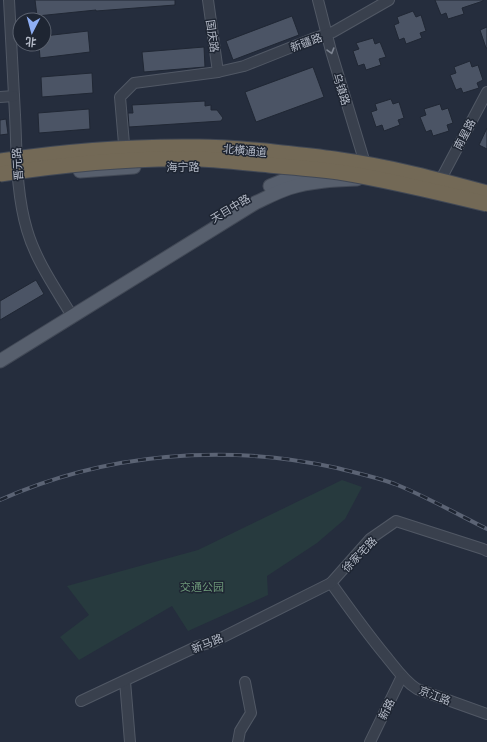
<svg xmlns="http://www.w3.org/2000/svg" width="487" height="742" font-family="'Exo 2','Noto Sans SC',sans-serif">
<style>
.green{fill:#273a3e}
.building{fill:#4b5465;stroke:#202734}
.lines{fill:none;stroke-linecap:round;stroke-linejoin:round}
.minor-casing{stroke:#515865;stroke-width:12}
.major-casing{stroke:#424956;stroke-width:15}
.minor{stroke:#39404d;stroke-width:10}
.major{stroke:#575f6d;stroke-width:13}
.rail-casing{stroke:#5b6374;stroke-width:4}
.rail{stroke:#1e2532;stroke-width:2.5;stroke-dasharray:8;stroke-linecap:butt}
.highway-bridge-casing{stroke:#414855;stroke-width:17;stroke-linecap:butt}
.highway-bridge{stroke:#736956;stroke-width:15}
.oneway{stroke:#7d8491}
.labels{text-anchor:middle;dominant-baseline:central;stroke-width:3;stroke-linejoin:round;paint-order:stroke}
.street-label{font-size:11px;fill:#b5bbc8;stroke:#1e2532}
.park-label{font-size:11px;fill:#6d9879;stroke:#1e2532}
</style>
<rect width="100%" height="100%" fill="#252d3d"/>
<!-- green -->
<polygon class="green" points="342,480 362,487 345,519 317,543 267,576 268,595 188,631 172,606 79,660 60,637 89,615 67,586 198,550"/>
<!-- building -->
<g class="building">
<polygon points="35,0 175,0 175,5 96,11 96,10 37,16"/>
<polygon points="435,0 483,0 483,1 462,8 464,14 448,19 446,13 441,15"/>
<polygon points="413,11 416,17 421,15 426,31 420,33 422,38 406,44 404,38 399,40 394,25 399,23 397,17"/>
<polygon points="292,16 299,35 233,60 226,41"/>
<polygon points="487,27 487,48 486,48 480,30"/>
<polygon points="88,31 90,52 40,58 39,44 44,44 44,36"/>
<polygon points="373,38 375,44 380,42 386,57 379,59 381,65 366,70 364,64 358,66 353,51 359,49 356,43"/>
<polygon points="204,47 205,67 144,72 142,52"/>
<polygon points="470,61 472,67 478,65 483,80 477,83 479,88 463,93 461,88 456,90 450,75 456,73 454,67"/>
<polygon points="313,67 324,97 256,122 245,92"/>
<polygon points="92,73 93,93 42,97 41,77"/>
<polygon points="391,99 393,104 399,102 404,118 398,120 400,125 384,131 382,125 376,127 371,112 377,110 375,104"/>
<polygon points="205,101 205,106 211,105 211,110 217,110 223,118 221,121 129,127 128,113 133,113 132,105"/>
<polygon points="440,104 442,110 448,108 453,123 447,125 449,131 433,136 431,130 426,132 420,117 426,115 424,109"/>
<polygon points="89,109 90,129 39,133 38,113"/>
<polygon points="6,119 8,134 0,135 0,120"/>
<polygon points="487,128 487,149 479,145"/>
<polygon points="36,280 44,294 0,320 0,301"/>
</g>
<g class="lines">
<defs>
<g id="minor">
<path d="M9,0C11,38 13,77 15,115C17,154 16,193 27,230C36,261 56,289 72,316"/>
<polyline points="208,0 218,72"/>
<polyline points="318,0 331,51 364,160 366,169"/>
<polyline points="0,97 14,96"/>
<polyline points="124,144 120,97 134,83 218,72 244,66 312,39 333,32 389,0"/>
<polyline points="442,177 487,92"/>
<path d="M487,551L483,549L396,521L370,539L331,583C349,608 366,632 385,655C395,667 404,681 417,689L487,714"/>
<polyline points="125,681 130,742"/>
<polyline points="81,701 198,646 213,642 331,583"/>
<polyline points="238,742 240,731 251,713 245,682"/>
<polyline points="370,742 402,676"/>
</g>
<g id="major">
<polyline points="80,171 134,167"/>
<polyline points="270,186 302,173 313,170"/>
<path d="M0,361L255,203C266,198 277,192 289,188C311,181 334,180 357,179"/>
</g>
</defs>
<!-- minor casing -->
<use href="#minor" class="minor-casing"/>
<!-- major casing -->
<use href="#major" class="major-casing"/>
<!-- minor -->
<use href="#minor" class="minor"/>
<!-- major -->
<use href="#major" class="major"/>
<defs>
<path id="rail" d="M0,500C105,453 225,443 337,468C356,473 376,477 395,484C427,497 457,514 487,529"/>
</defs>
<!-- rail casing -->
<use href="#rail" class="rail-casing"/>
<!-- rail -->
<use href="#rail" class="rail"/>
<defs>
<g id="highway-bridge">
<path d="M0,161C66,151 132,146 199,147C221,147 243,149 265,151C290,154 315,156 340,160C390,167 439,180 487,193"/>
<path d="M0,174C66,164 133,157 200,159C223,160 246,163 269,165C292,167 316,169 339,172C389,180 438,192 487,204"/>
</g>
</defs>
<!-- highway-bridge casing -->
<use href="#highway-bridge" class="highway-bridge-casing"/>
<!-- highway-bridge -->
<use href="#highway-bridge" class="highway-bridge"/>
</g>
<!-- one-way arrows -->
<defs><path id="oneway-chevron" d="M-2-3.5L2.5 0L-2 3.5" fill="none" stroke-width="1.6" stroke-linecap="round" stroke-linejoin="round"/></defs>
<use class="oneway" href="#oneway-chevron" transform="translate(331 51) rotate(74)"/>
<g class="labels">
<!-- street labels -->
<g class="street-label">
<text transform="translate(213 36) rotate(82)">国庆路</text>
<text transform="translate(306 42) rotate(-20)">新疆路</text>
<text transform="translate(342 89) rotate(73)">乌镇路</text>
<text transform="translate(464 134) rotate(-62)">南星路</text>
<text transform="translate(245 150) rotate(5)">北横通道</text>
<text transform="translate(17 164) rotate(-94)">晋元路</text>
<text x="183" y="166">海宁路</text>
<text transform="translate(230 208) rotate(-31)">天目中路</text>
<text transform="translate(359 554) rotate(-46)">徐家宅路</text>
<text transform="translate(207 643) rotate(-22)">新马路</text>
<text transform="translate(435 695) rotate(21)">京江路</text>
<text transform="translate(386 709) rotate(-64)">新路</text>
</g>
<!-- park labels -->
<g class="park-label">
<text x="202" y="586">交通公园</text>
</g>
</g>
<!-- north arrow -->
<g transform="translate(32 32) rotate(186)"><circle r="19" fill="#1e2532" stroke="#5a616e"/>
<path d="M0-3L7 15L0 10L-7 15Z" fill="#8eaef4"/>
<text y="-6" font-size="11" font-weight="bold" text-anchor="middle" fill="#b5bbc8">北</text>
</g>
</svg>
